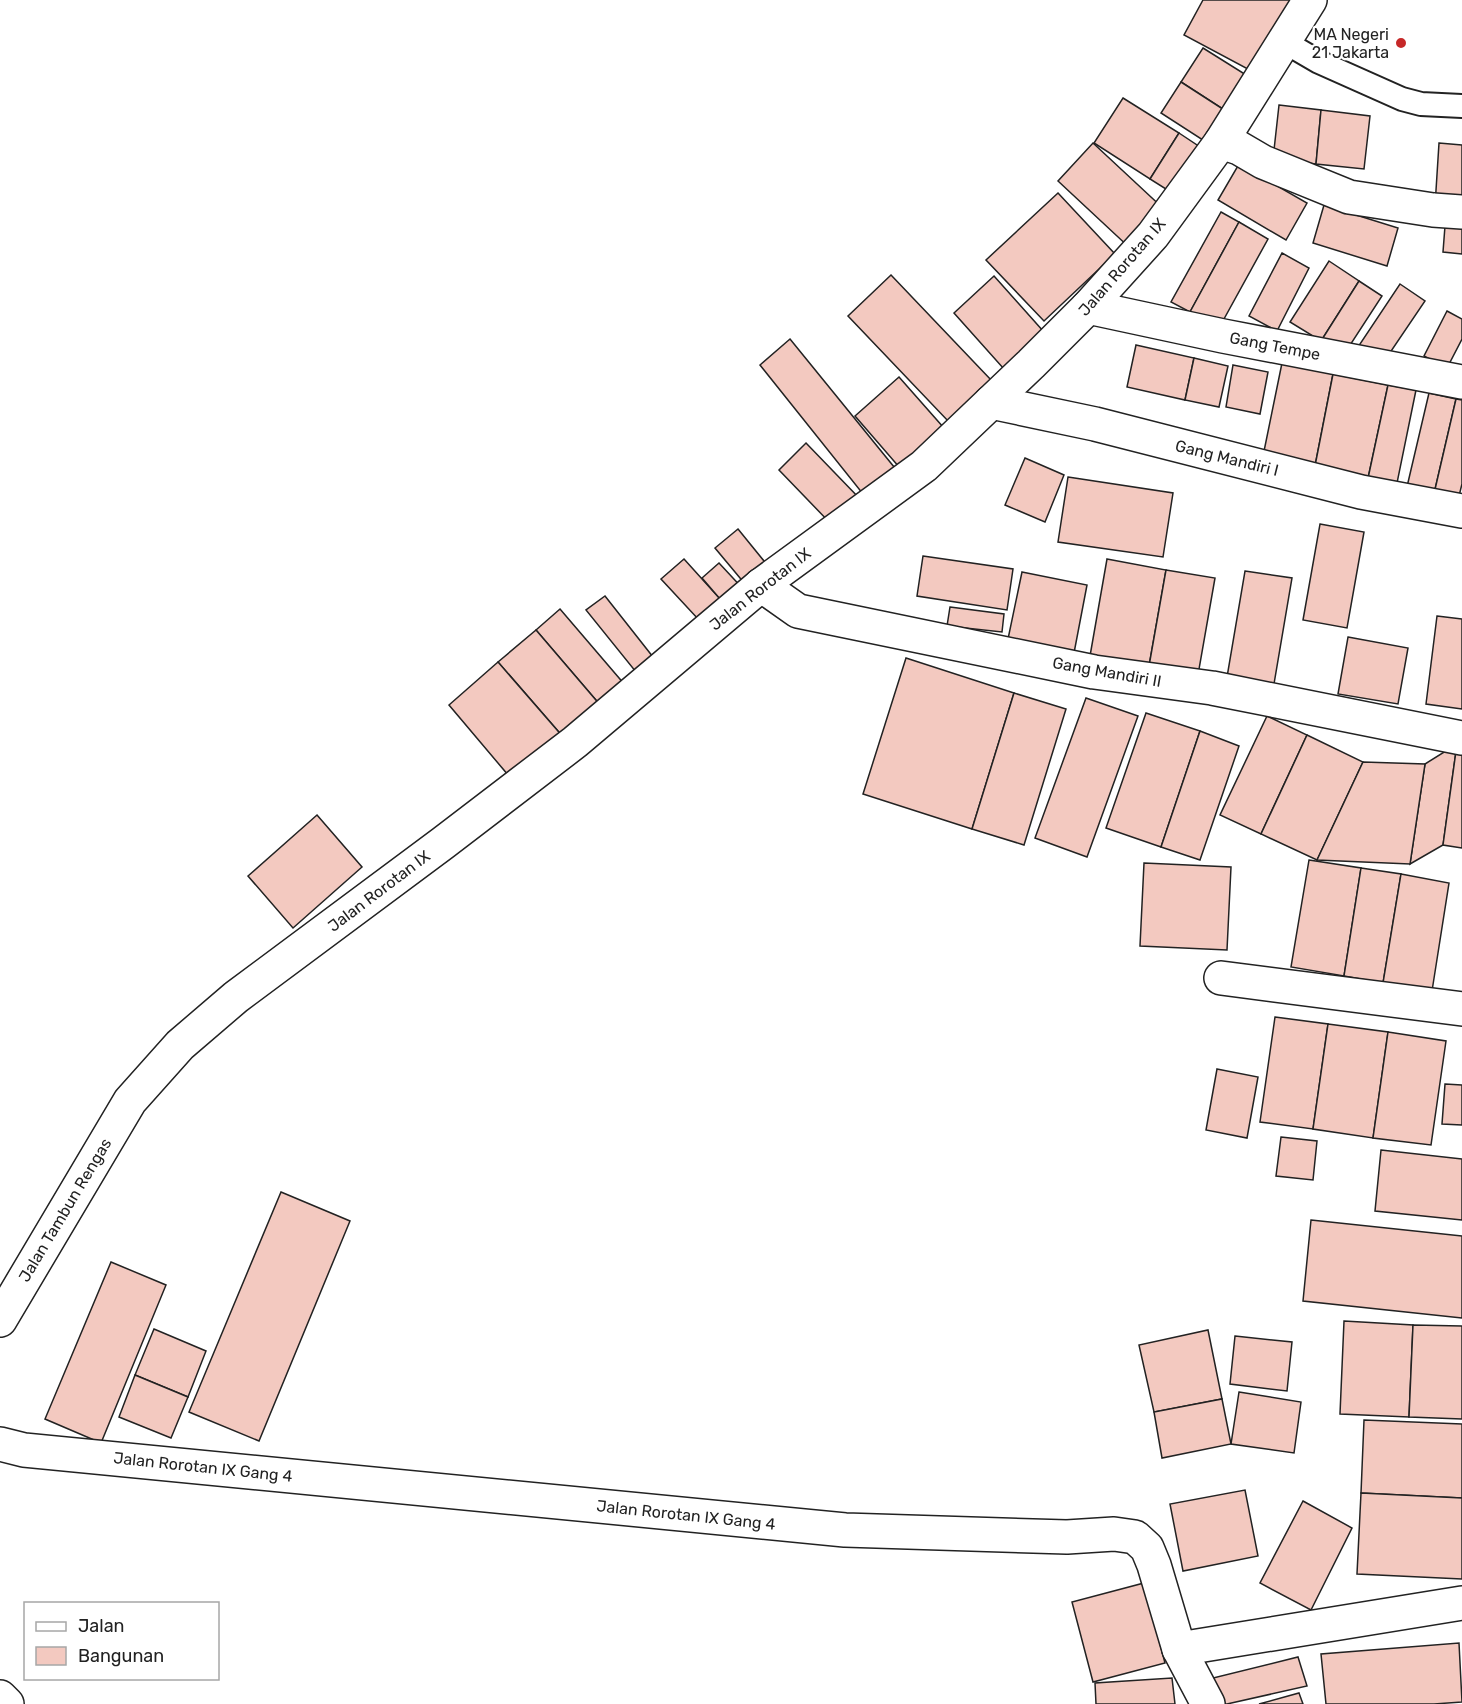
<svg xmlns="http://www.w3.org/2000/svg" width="1462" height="1704" font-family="Rubik,sans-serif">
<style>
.building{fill:#f3c9c0;stroke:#222;stroke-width:1.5}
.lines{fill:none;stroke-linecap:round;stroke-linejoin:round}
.lane-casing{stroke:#222;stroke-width:26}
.street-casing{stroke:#222;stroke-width:36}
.secondary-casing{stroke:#222;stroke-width:36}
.lane{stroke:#fff;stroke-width:22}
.street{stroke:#fff;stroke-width:33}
.secondary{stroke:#fff;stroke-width:33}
.poi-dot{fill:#c62828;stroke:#fff;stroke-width:2}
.labels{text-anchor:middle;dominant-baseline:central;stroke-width:4.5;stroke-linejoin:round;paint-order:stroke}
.poi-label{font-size:16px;fill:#222;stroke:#fff;text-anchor:end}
.street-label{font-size:16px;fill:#222;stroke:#fff}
</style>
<rect width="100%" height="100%" fill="#fff"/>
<!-- building -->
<g class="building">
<polygon points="1203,0 1298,0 1259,75 1184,35"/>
<polygon points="1203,48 1251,78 1229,113 1181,82"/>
<polygon points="1181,82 1229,113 1209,144 1161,113"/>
<polygon points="1123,98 1179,133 1150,179 1094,143"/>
<polygon points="1279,105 1321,110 1316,164 1273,159"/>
<polygon points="1321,110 1370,116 1364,169 1316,164"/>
<polygon points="1179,133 1206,151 1177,196 1150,179"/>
<polygon points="1093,143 1166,211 1132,250 1058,181"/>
<polygon points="1439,143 1462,145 1462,208 1435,206"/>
<polygon points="1239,164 1307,203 1286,240 1218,200"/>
<polygon points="1058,193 1115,254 1044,321 986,260"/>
<polygon points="1324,205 1398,228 1387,266 1313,243"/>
<polygon points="1221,212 1239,222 1190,312 1171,302"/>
<polygon points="1239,222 1268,239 1219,328 1190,312"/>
<polygon points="1445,226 1462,227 1462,254 1443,252"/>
<polygon points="1282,253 1309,268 1277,331 1249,316"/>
<polygon points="1329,261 1359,281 1321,341 1290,322"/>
<polygon points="891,275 992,381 949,422 848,316"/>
<polygon points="994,276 1052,341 1012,378 954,313"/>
<polygon points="1359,281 1382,296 1343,356 1321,341"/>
<polygon points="1400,284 1425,301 1381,366 1356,350"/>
<polygon points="1447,311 1462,319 1462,339 1447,368 1424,356"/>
<polygon points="790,339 903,478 871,504 760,365"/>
<polygon points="1136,345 1194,358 1185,400 1127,387"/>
<polygon points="1194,358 1228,366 1219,407 1185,400"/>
<polygon points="1282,363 1333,374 1314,471 1262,461"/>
<polygon points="1233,365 1268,372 1260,414 1226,407"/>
<polygon points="1333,374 1388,385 1367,483 1314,471"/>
<polygon points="899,377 951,436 906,475 855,416"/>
<polygon points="1388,385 1416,390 1396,488 1367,483"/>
<polygon points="1429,393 1456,399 1433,498 1406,491"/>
<polygon points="1456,399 1462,400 1462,484 1457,504 1433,498"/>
<polygon points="806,443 861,500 833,526 779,470"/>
<polygon points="1025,458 1064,475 1045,522 1005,505"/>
<polygon points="1068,477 1173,493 1163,557 1058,542"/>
<polygon points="1320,524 1364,532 1347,628 1303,620"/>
<polygon points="738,529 773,572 750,590 715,548"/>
<polygon points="923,556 1013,569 1007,610 917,596"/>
<polygon points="684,559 721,600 699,620 661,579"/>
<polygon points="1107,559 1166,570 1149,666 1090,656"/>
<polygon points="719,563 745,591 727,607 702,578"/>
<polygon points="1166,570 1215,578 1198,675 1149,666"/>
<polygon points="1245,571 1292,578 1274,684 1227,677"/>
<polygon points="1022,572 1087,585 1074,653 1008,639"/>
<polygon points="605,596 653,657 636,672 586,610"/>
<polygon points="950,607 1004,614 1002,632 947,626"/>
<polygon points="560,609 625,685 601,706 536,630"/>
<polygon points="1437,616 1462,619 1462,709 1426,704"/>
<polygon points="536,630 601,706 564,738 498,662"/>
<polygon points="1348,637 1408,648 1398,704 1338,694"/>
<polygon points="906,658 1014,693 972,829 863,794"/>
<polygon points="498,662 564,738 514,782 449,705"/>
<polygon points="1014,693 1066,709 1024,845 972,829"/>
<polygon points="1086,698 1138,716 1087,857 1035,838"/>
<polygon points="1146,713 1200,731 1161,847 1106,828"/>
<polygon points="1267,716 1307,735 1261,834 1220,815"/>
<polygon points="1200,731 1239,746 1200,860 1161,847"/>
<polygon points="1307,735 1363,762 1317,860 1261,834"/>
<polygon points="1457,744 1443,845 1410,864 1425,764"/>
<polygon points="1457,744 1462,744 1462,848 1443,845"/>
<polygon points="1363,762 1425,764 1410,864 1317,860"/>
<polygon points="317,815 362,867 293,928 248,876"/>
<polygon points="1309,860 1361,868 1344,976 1291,967"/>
<polygon points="1144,863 1231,867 1227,950 1140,946"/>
<polygon points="1361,868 1401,874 1383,983 1344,976"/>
<polygon points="1401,874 1449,883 1432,991 1383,983"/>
<polygon points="1275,1017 1328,1024 1313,1129 1260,1122"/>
<polygon points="1328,1024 1388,1032 1373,1138 1313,1129"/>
<polygon points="1388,1032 1446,1041 1431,1145 1373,1138"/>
<polygon points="1217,1069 1258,1077 1247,1138 1206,1130"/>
<polygon points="1445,1084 1462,1085 1462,1125 1442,1124"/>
<polygon points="1281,1137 1317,1141 1313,1180 1276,1176"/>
<polygon points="1381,1150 1462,1159 1462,1220 1375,1211"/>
<polygon points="281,1192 350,1221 259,1441 189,1412"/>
<polygon points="1311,1220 1462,1236 1462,1318 1303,1301"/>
<polygon points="111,1262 166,1285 101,1443 45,1419"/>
<polygon points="1344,1321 1413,1325 1409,1417 1340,1414"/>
<polygon points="1413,1325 1462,1326 1462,1419 1409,1417"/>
<polygon points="154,1329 206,1351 188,1397 135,1375"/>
<polygon points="1208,1330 1222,1399 1154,1412 1139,1345"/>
<polygon points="1235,1336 1292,1342 1287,1391 1230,1384"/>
<polygon points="135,1375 188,1397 171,1438 119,1417"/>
<polygon points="1239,1392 1301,1402 1294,1453 1231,1444"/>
<polygon points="1222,1399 1231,1444 1162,1458 1154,1412"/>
<polygon points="1364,1420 1462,1424 1462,1498 1361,1493"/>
<polygon points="1245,1490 1258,1556 1183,1571 1170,1504"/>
<polygon points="1361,1493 1462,1498 1462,1579 1357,1574"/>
<polygon points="1303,1501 1352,1528 1311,1610 1260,1583"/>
<polygon points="1144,1583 1165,1663 1093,1682 1072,1602"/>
<polygon points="1459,1643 1462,1702 1434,1704 1326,1704 1321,1654"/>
<polygon points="1298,1657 1307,1686 1227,1704 1220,1704 1213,1678"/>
<polygon points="1172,1678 1175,1704 1096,1704 1095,1683"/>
<polygon points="1299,1693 1303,1704 1259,1704"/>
</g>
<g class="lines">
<defs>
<polyline id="lane" points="1283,41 1319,62 1402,99 1421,104 1462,106"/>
<g id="street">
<polyline points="1221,142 1239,148 1263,162 1349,197 1433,210 1462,212"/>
<polyline points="1088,307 1223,336 1462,382"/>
<polyline points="991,402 1095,424 1361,492 1462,511"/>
<polyline points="761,585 798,611 1094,672 1212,688 1462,738"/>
<polyline points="1221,978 1462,1009"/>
<polyline points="0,1444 24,1450 845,1530 1067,1537 1114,1534 1135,1537 1147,1548 1154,1565 1179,1649 1462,1603"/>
<polyline points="1179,1649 1208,1704"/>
<polyline points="0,1697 7,1704"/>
</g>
<polyline id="secondary" points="0,1320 130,1101 180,1045 236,997 443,843 575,742 761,585 924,466 1031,364 1088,307 1153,235 1221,142 1310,0"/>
</defs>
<!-- lane casing -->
<use href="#lane" class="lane-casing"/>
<!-- street casing -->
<use href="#street" class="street-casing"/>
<!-- secondary casing -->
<use href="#secondary" class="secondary-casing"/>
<!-- lane -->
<use href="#lane" class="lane"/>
<!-- street -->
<use href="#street" class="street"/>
<!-- secondary -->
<use href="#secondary" class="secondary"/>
</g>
<!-- markers -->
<circle class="poi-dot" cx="1401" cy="43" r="6"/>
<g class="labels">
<!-- poi labels -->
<g class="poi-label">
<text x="1389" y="34">MA Negeri<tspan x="1389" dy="18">21 Jakarta</tspan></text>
</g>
<!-- street labels -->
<g class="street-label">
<text transform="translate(1122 267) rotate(-49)">Jalan Rorotan IX</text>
<text transform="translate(1275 346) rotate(11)">Gang Tempe</text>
<text transform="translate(1227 458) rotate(14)">Gang Mandiri I</text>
<text transform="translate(760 589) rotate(-38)">Jalan Rorotan IX</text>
<text transform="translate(1107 672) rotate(10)">Gang Mandiri II</text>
<text transform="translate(379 891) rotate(-37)">Jalan Rorotan IX</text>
<text transform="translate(65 1210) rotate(-59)">Jalan Tambun Rengas</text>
<text transform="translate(203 1467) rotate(6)">Jalan Rorotan IX Gang 4</text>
<text transform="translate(686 1515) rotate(6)">Jalan Rorotan IX Gang 4</text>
</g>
</g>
<!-- legend -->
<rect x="24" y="1602" width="195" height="78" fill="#ffffff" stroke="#a7a7a7" stroke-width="1.5"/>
<rect x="36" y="1622" width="30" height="9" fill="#ffffff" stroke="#a7a7a7" stroke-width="1.5"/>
<text x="78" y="1632" font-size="18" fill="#222222">Jalan</text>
<rect x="36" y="1647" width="30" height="18" fill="#f3c9c0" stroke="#a7a7a7" stroke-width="1.5"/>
<text x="78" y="1662" font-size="18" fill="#222222">Bangunan</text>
</svg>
